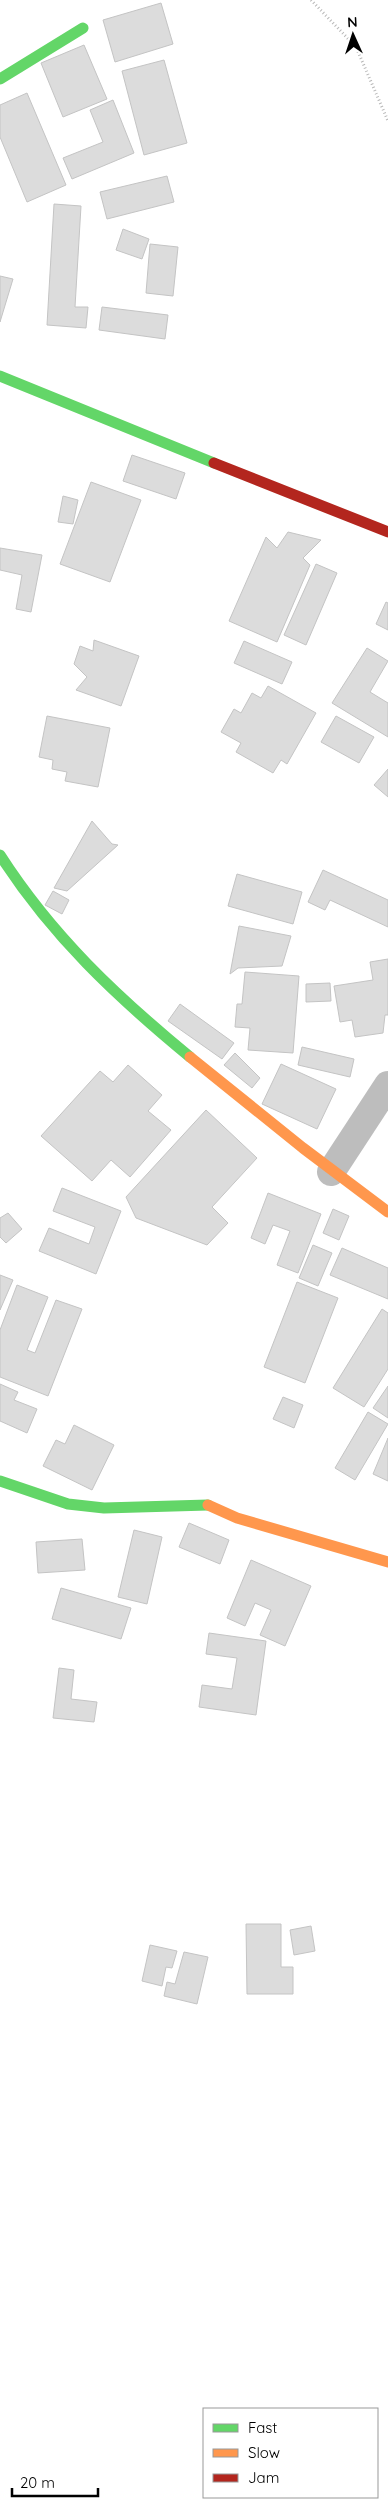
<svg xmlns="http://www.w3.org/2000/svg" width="388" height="2508" font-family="Quicksand,sans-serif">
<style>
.building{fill:#dcdcdc;stroke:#c4c4c4}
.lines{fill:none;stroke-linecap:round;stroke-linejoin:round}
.path{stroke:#b8b8b8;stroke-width:3;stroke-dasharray:1 2.5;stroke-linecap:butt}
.street{stroke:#bdbdbd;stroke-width:28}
.fast{stroke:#63d668;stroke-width:11}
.slow{stroke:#ff974d;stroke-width:11}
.jam{stroke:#b3261e;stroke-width:11}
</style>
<rect width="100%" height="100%" fill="#fff"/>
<!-- building -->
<g class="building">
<polygon points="161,3 173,44 115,62 103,20"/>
<polygon points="84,45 107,99 63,117 41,63"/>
<polygon points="164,60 187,143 144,155 122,71"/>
<polygon points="27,93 66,185 27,202 0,137 0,105"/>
<polygon points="113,100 134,153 72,179 63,158 103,142 90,110"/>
<polygon points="167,176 174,202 107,219 100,192"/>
<polygon points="54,204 81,206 75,307 88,307 86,328 47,325"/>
<polygon points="123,229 149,239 142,259 116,250"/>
<polygon points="150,244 178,247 173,296 146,293"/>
<polygon points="0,276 13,279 0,322"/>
<polygon points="102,307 168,315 165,339 99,330"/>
<polygon points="132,455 185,473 176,499 123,481"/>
<polygon points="91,482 141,500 110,582 60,564"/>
<polygon points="63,496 78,500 73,524 58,522"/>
<polygon points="288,532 321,540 303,558 310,565 277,642 229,621 266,537 277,548"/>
<polygon points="0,548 42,555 31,612 16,609 22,575 0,570"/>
<polygon points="316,564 337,573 306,645 284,635"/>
<polygon points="386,602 388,603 388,630 376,624"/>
<polygon points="94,640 139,656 121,706 76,690 87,677 74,664 80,646 93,651"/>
<polygon points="244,641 292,662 282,684 234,663"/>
<polygon points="367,648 388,661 370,692 388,703 388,737 332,703"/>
<polygon points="268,686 316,713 287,764 281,760 273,773 236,752 241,743 221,732 234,709 241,713 252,693 261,698"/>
<polygon points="47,716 110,728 98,787 65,781 67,772 52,769 53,760 39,757"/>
<polygon points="336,716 374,737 359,763 321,742"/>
<polygon points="388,769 388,797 374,785"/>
<polygon points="92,821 112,844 118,845 67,891 54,888"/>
<polygon points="323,870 388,900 388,927 330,900 325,910 308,902"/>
<polygon points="237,874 302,892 293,924 228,906"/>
<polygon points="53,891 69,900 62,914 45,905"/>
<polygon points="239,926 291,936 282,966 238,968 230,974"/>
<polygon points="388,959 388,1015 385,1015 383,1033 355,1037 352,1020 340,1022 334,986 373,980 370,962"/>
<polygon points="245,972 299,976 293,1053 248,1050 250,1028 235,1027 237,1004 242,1004"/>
<polygon points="330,983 331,1001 306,1002 306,984"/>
<polygon points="180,1004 234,1043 222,1059 168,1021"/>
<polygon points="302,1047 354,1059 350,1077 298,1065"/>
<polygon points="235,1053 260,1078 252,1088 224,1065"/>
<polygon points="281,1064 336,1089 317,1129 262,1104"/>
<polygon points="128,1065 162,1095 148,1111 171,1130 130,1177 111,1160 92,1181 41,1136 100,1071 113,1082"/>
<polygon points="206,1110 257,1158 212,1207 228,1223 207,1245 136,1218 126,1197"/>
<polygon points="62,1188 121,1211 96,1274 39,1251 49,1228 89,1244 95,1227 53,1211"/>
<polygon points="268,1193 321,1214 298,1273 277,1265 290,1231 273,1225 265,1244 251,1238"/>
<polygon points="333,1209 349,1216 339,1240 323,1233"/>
<polygon points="8,1213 22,1229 6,1243 0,1237 0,1218"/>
<polygon points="313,1245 332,1253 318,1286 299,1278"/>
<polygon points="342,1248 388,1268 388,1299 330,1275"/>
<polygon points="0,1275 13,1280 0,1310"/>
<polygon points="297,1282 338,1298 305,1383 264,1367"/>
<polygon points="17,1285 48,1297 27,1350 35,1353 56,1300 82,1309 48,1396 0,1377 0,1330"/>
<polygon points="382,1309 388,1313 388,1369 364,1407 333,1388"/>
<polygon points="0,1384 18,1392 14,1400 37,1409 27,1433 0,1421"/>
<polygon points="388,1386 388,1418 373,1408"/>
<polygon points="283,1397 303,1405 294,1428 273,1419"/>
<polygon points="368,1412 388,1424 355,1480 335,1468"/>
<polygon points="74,1425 114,1445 92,1490 43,1466 56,1440 65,1444"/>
<polygon points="388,1438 388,1481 373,1474"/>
<polygon points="189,1523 229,1540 220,1564 179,1547"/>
<polygon points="134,1530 162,1537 147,1604 118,1597"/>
<polygon points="82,1539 85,1570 38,1573 36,1542"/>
<polygon points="251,1560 311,1586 285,1646 260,1635 271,1610 255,1603 245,1626 227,1618"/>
<polygon points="61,1588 131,1608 121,1639 52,1619"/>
<polygon points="209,1633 266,1641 256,1715 199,1707 202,1685 232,1689 237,1658 206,1654"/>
<polygon points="59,1668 74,1670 71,1699 97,1702 94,1722 53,1718"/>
<polygon points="246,1924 281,1924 281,1967 293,1967 293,1994 247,1994"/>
<polygon points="311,1926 315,1951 294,1955 290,1930"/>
<polygon points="150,1945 177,1951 172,1968 166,1967 162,1986 142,1981"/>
<polygon points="184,1952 208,1957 197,2004 164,1996 167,1982 175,1984"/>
</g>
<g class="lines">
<!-- path -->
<polyline class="path" points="311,0 356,47 388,121"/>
<!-- street -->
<polyline class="street" points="331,1172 388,1085"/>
<!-- fast -->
<g class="fast">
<polyline points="0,79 83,28"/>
<polyline points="0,376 214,463"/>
<path d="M0,855C52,936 116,996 190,1057"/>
<polyline points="0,1481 68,1504 104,1508 208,1505"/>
</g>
<!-- slow -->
<g class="slow">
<polyline points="190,1057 303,1148 388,1212"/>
<polyline points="208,1505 237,1518 388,1562"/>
</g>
<!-- jam -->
<polyline class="jam" points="214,463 388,532"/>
</g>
<!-- legend -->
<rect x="203" y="2408" width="175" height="90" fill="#ffffff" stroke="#999999"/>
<rect x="213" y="2424" width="25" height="8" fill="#63d668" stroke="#999999"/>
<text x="248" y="2433" font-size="15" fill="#000000">Fast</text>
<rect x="213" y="2449" width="25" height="8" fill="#ff974d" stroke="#999999"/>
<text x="248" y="2458" font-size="15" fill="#000000">Slow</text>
<rect x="213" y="2474" width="25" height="8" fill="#b3261e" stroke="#999999"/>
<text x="248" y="2483" font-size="15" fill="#000000">Jam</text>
<!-- north arrow -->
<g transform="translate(353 35) rotate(357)" stroke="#ffffff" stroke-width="4" paint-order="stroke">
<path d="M0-4L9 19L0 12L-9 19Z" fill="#000000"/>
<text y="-8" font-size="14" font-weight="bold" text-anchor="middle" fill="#000000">N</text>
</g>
<!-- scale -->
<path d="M12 2488v8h86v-8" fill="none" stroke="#000000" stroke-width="2.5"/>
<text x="20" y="2488" font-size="15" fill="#000000" stroke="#ffffff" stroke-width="4" paint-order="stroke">20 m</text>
</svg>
